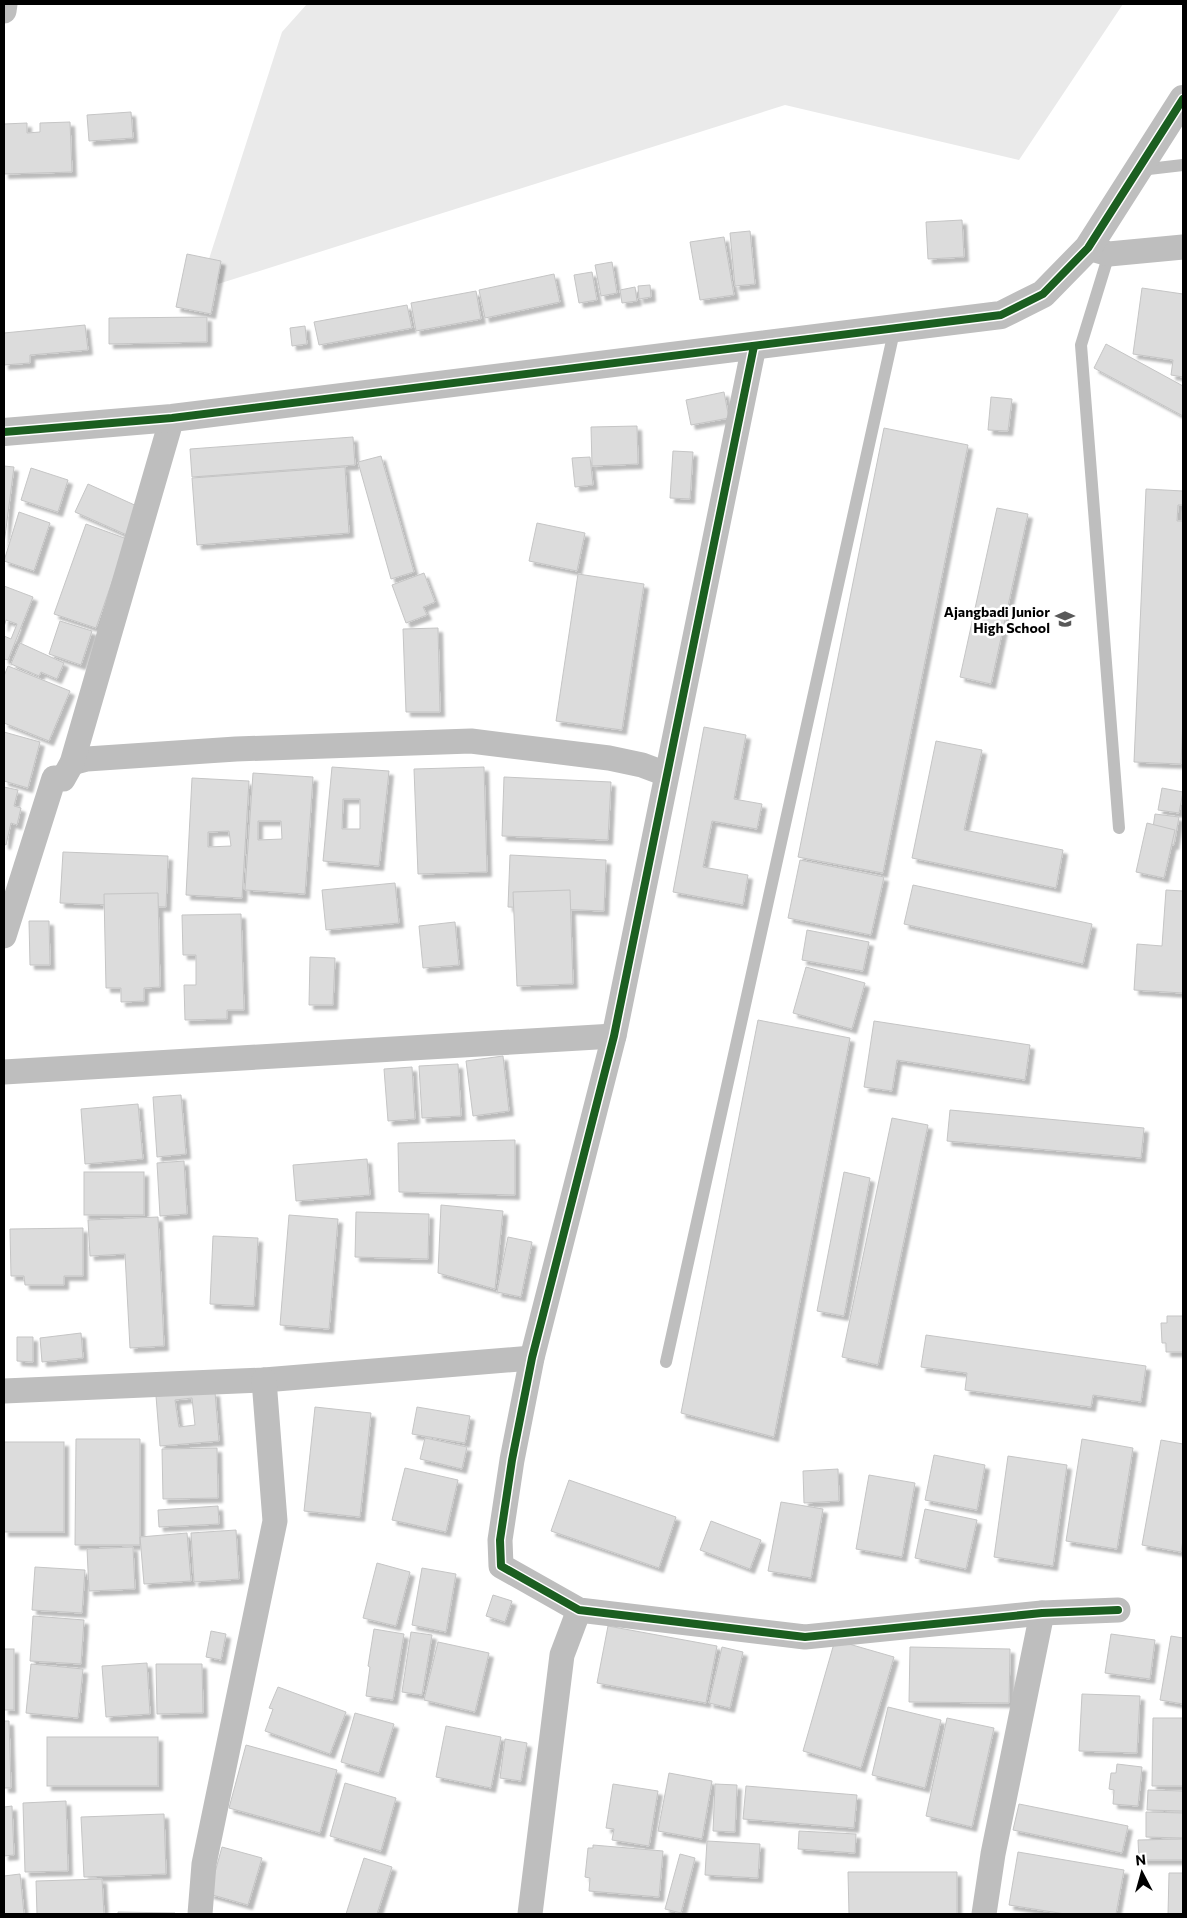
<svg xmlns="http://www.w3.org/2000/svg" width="1187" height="1918" font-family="Commissioner,sans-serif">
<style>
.green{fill:#eaeaea}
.building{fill:#dcdcdc;stroke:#c5c5c5;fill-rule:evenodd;filter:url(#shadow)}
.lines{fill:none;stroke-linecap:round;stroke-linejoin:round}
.service{stroke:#bebebe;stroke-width:12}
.minor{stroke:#bebebe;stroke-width:25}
.tertiary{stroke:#bebebe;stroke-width:28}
.cycleway-casing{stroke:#fff;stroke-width:11}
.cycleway{stroke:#1b5e20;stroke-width:8}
.labels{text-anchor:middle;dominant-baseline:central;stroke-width:5;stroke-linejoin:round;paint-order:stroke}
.poi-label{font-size:14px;font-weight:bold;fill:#000;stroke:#fff;text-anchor:end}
</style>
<defs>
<filter id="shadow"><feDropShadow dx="4.5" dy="4.5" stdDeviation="1" flood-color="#0004"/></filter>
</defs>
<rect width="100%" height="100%" fill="#fff"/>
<!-- green -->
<polygon class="green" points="307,4 1123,4 1019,160 785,105 199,290 282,32"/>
<!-- building -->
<g class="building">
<polygon points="131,112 133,138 89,141 87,115"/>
<polygon points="70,122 72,172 4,174 4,124 27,123 27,133 40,132 40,123"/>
<polygon points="962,220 964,257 928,259 926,222"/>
<polygon points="750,231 755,284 735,286 730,233"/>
<polygon points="724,237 734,295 700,300 690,242"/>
<polygon points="187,254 221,261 211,314 176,307"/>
<polygon points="612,262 617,293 601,296 595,265"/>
<polygon points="592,272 597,300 579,303 574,275"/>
<polygon points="554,274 560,302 485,318 479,290"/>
<polygon points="650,285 651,297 639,299 638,286"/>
<polygon points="635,287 637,301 622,303 620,290"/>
<polygon points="1142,288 1183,294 1183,377 1171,375 1173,360 1133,354"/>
<polygon points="476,291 481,319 416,331 411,303"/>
<polygon points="407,305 412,328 319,345 314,322"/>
<polygon points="207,317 207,342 109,344 109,318"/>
<polygon points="85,325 88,350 30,355 30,363 4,365 4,333"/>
<polygon points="305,326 307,344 292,346 290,328"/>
<polygon points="1106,344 1183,386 1183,416 1094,368"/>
<polygon points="724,392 729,418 691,425 686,400"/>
<polygon points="991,397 1012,399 1008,431 988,430"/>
<polygon points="637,426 638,464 592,466 591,427"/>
<polygon points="884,428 968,445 883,873 798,857"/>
<polygon points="353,437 355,465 192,477 190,449"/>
<polygon points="673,451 693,452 690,499 670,498"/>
<polygon points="381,456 414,572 391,579 358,462"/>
<polygon points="590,457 593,485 575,487 572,458"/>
<polygon points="4,466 14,467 4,544"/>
<polygon points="345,467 349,533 197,545 192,478"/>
<polygon points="31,468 68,480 58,512 21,500"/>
<polygon points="88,484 139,507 127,535 75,512"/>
<polygon points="1146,489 1183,491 1183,505 1178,505 1177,521 1183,521 1183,717 1181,764 1134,762"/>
<polygon points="997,508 1028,514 991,684 960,677"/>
<polygon points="19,512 50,523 34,571 4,561"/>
<polygon points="537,523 585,533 577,571 529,561"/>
<polygon points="86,524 127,539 96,628 54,614"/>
<polygon points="424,573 435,602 423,607 427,615 406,623 392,585"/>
<polygon points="578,574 644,584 622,730 556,721"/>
<polygon points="4,586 33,597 8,660 4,659 4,636 11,639 17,624 6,620 4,627"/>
<polygon points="60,621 92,631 81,665 49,654"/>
<polygon points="438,628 440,712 406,712 403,629"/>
<polygon points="20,643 64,663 57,679 41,672 39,676 11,664"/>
<polygon points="8,666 70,691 49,741 4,723 4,676"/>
<polygon points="704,727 746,735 734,799 762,804 757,829 712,821 703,867 748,875 743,905 673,892"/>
<polygon points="4,732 40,742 28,788 4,781"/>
<polygon points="936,741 982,750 964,830 1063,850 1056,888 912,858"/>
<path d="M332,767L389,771L379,866L323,861ZM343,799H360V829H342Z"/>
<polygon points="484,767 487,872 418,874 414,769"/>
<path d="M253,773L313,777L305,894L245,890ZM258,821H281L282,839L258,840Z"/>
<polygon points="504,777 611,782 608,840 502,836"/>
<path d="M192,778L249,781L242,898L186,895ZM229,831L231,846L208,847V832Z"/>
<polygon points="4,787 18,790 14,806 21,808 17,825 11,823 6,845 4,844"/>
<polygon points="1162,788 1183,792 1179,813 1158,810"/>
<polygon points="1155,814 1179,817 1174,845 1151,841"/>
<polygon points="1147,823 1175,830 1164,878 1136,872"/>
<polygon points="63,852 168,856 166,907 60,903"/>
<polygon points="510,855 606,860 604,911 508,907"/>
<polygon points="800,860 884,877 871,935 788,918"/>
<polygon points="395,883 399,923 326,930 322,890"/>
<polygon points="913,885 1092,924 1083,964 904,924"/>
<polygon points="570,890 573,984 517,986 513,892"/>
<polygon points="1166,890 1183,891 1183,993 1134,990 1137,944 1162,946"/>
<polygon points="158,893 160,987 144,988 144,1001 121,1002 121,988 106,988 104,894"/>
<polygon points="241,914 244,1010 227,1010 227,1019 185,1020 184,985 196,985 196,955 183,955 182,915"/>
<polygon points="29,921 49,921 50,965 30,965"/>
<polygon points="455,922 459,965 423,968 419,926"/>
<polygon points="807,930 869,942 863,971 802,960"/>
<polygon points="310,957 335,958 333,1005 309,1005"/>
<polygon points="806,967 865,983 852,1029 793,1013"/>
<polygon points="758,1020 850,1038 774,1437 681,1413"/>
<polygon points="874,1021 1030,1045 1025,1080 897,1060 892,1091 864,1087"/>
<polygon points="503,1056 509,1111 473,1116 466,1061"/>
<polygon points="458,1064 461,1116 422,1118 419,1066"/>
<polygon points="412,1067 415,1119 388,1121 384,1069"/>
<polygon points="181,1095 186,1154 157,1157 153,1097"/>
<polygon points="138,1104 143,1159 85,1164 81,1109"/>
<polygon points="950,1110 1144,1128 1141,1158 947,1141"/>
<polygon points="892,1118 928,1125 878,1365 842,1357"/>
<polygon points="515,1140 515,1195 399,1192 398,1143"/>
<polygon points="367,1159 370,1195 296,1201 293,1165"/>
<polygon points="184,1161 187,1214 160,1216 157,1163"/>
<rect x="84" y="1172" width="60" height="43"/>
<polygon points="844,1172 870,1178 844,1316 817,1311"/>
<polygon points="441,1205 503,1211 495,1289 438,1273"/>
<polygon points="356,1212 429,1214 428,1259 355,1257"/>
<polygon points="289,1215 338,1219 329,1329 280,1325"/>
<polygon points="158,1217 164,1346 130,1348 125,1254 90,1256 88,1220"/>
<polygon points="83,1228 83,1276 64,1276 64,1285 25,1285 24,1276 11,1276 10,1229"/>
<polygon points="213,1236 258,1238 254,1306 210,1304"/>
<polygon points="508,1237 532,1242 521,1297 497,1292"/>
<polygon points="1167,1316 1183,1316 1183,1352 1166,1352 1166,1343 1162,1343 1161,1323 1167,1323"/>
<polygon points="81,1333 83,1358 42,1362 40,1338"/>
<polygon points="926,1335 1146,1366 1141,1402 1093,1395 1091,1407 965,1390 967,1373 921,1367"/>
<polygon points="17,1337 33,1337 33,1362 17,1361"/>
<path d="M215,1392L219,1441L160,1446L156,1396ZM192,1398L195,1425L179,1427L175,1400Z"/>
<polygon points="315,1407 371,1413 360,1517 304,1511"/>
<polygon points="417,1407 470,1416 465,1443 412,1434"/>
<polygon points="425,1438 467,1447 462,1469 420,1459"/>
<polygon points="76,1439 140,1439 140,1545 75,1545"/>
<polygon points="1082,1439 1133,1448 1117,1549 1066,1541"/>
<polygon points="1161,1440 1183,1444 1183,1540 1181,1552 1142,1545"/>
<rect x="4" y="1442" width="60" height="90"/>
<polygon points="217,1448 218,1498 163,1499 162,1449"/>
<polygon points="934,1455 985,1465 977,1510 925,1500"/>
<polygon points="1008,1456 1067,1465 1053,1566 994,1557"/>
<polygon points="405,1468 458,1480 446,1532 392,1520"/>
<polygon points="838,1469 839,1501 804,1503 803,1471"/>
<polygon points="869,1475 915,1483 902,1557 856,1549"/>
<polygon points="569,1480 676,1517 659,1568 551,1531"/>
<polygon points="781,1502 823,1509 811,1578 768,1571"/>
<polygon points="218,1506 219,1524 159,1527 158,1510"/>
<polygon points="925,1509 977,1520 966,1569 915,1558"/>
<polygon points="711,1521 761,1540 750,1569 700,1550"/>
<polygon points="236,1530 239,1579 194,1582 191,1533"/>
<polygon points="187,1533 191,1581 144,1584 140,1537"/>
<polygon points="133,1547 135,1589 89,1591 87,1549"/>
<polygon points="377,1563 410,1572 396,1626 363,1618"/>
<polygon points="35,1567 85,1570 82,1613 32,1610"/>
<polygon points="422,1568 456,1574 446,1632 412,1625"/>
<polygon points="493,1595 512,1601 505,1622 486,1616"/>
<polygon points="33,1616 84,1620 81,1664 30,1661"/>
<polygon points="608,1626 717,1646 706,1703 597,1683"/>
<polygon points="374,1629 404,1634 393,1700 366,1696 370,1667 368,1666"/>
<polygon points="211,1631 226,1634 221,1660 206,1657"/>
<polygon points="411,1632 432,1635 422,1695 402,1692"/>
<polygon points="1111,1634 1155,1640 1150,1679 1105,1673"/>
<polygon points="1171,1636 1183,1638 1183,1704 1160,1700"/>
<polygon points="835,1640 894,1657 861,1768 803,1751"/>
<polygon points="438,1642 489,1653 475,1712 424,1700"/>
<polygon points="722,1647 743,1652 730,1708 709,1703"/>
<polygon points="910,1647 1010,1649 1009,1703 909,1702"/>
<rect x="4" y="1649" width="10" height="61"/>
<polygon points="147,1663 150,1714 106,1717 102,1666"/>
<polygon points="31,1664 83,1669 78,1718 26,1713"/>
<polygon points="156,1664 202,1664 203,1713 157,1714"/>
<polygon points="278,1687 346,1712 330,1754 265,1731 273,1709 269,1708"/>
<polygon points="1082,1694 1140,1696 1137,1753 1079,1751"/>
<polygon points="888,1707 941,1720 925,1788 872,1775"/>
<polygon points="355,1713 394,1724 379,1773 341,1762"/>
<polygon points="947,1718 994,1728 972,1827 926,1816"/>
<polygon points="1153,1718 1183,1718 1183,1786 1152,1786"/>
<polygon points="4,1721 9,1721 11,1788 4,1788"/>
<polygon points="446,1726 501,1737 491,1788 436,1777"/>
<rect x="47" y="1737" width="111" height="49"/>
<polygon points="505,1739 527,1743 521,1781 500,1778"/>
<polygon points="246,1745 337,1770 320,1833 229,1808"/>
<polygon points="1117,1764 1142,1767 1138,1806 1113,1804 1114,1790 1109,1789 1111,1773 1116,1773"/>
<polygon points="669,1773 712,1781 702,1839 658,1831"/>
<polygon points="345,1783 396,1798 381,1851 330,1836"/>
<polygon points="613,1784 658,1791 649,1846 612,1840 614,1829 606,1828"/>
<polygon points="715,1784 737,1785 735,1832 713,1831"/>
<polygon points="746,1786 857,1795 854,1828 743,1819"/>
<polygon points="1148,1790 1183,1791 1183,1811 1147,1810"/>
<polygon points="66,1801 68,1871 25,1872 23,1803"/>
<polygon points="1019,1804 1128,1826 1122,1853 1013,1830"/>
<polygon points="12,1806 14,1855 4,1856 4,1807"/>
<polygon points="1146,1812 1183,1813 1183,1838 1146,1837"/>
<polygon points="164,1814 166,1874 84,1877 81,1817"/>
<polygon points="799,1831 856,1834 855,1853 798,1849"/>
<polygon points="1183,1839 1183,1860 1139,1860 1138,1840"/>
<polygon points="707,1841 760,1844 758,1878 705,1875"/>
<polygon points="593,1845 663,1851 659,1897 589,1891 590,1878 585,1877 588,1848 593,1848"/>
<polygon points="222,1847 262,1858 248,1905 209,1894"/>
<polygon points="1018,1852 1124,1870 1116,1914 1065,1914 1009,1905"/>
<polygon points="680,1854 695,1858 681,1913 665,1909"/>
<polygon points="364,1858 392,1867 377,1914 346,1914"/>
<polygon points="848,1872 957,1872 957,1914 849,1914"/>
<polygon points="1169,1873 1183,1873 1183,1914 1168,1914"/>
<polygon points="20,1874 24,1914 4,1914 4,1876"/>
<polygon points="102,1879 104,1914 37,1914 36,1881"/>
<polygon points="118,1912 175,1913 175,1914 118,1914"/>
</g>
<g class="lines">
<!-- service -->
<g class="service">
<polyline points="1140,170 1183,165"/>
<polyline points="1109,254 1081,345 1119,828"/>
<polyline points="666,1362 895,327"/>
</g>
<!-- minor -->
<g class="minor">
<polyline points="4,11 5,4"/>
<polyline points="1088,248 1109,254 1183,247"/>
<polyline points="754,346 614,1036 532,1358 512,1460 500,1540 501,1566 579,1610 805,1637 1042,1613 1118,1610"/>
<polyline points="72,763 87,759 236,749 471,741 609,758 642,765 666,774"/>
<polyline points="4,936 54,778 63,779 72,763 172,418"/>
<polyline points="4,1072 614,1036"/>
<polyline points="4,1391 264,1380 532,1358"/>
<polyline points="200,1914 204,1864 275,1521 264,1380"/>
<polyline points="530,1914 562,1655 579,1610"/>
<polyline points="984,1914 993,1854 1042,1613"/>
</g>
<!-- tertiary -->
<polyline class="tertiary" points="4,432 172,418 1001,315 1043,294 1088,248 1183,99"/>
<defs>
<g id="cycleway">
<polyline points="754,346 614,1036 532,1358 512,1460 500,1540 501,1566 579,1610 805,1637 1042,1613 1118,1610"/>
<polyline points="4,432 172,418 1001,315 1043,294 1088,248 1183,99"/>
</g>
</defs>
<!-- cycleway casing -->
<use href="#cycleway" class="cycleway-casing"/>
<!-- cycleway -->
<use href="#cycleway" class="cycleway"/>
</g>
<!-- icons -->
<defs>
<symbol id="school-bare" viewBox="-9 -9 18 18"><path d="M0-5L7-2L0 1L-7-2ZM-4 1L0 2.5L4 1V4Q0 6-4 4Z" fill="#595959" stroke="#fff" stroke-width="2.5" paint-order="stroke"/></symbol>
</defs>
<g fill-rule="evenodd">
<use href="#school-bare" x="1051" y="605" width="28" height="28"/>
</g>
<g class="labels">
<!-- poi labels -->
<g class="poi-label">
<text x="1050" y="611">Ajangbadi Junior<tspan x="1050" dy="16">High School</tspan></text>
</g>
</g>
<!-- border -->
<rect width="1187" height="1918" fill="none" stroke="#000000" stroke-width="10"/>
<!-- north arrow -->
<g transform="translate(1142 1873) rotate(354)" stroke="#ffffff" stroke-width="4" paint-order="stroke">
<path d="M0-4L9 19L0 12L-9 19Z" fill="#000000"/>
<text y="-8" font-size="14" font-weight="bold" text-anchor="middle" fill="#000000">N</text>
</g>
</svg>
